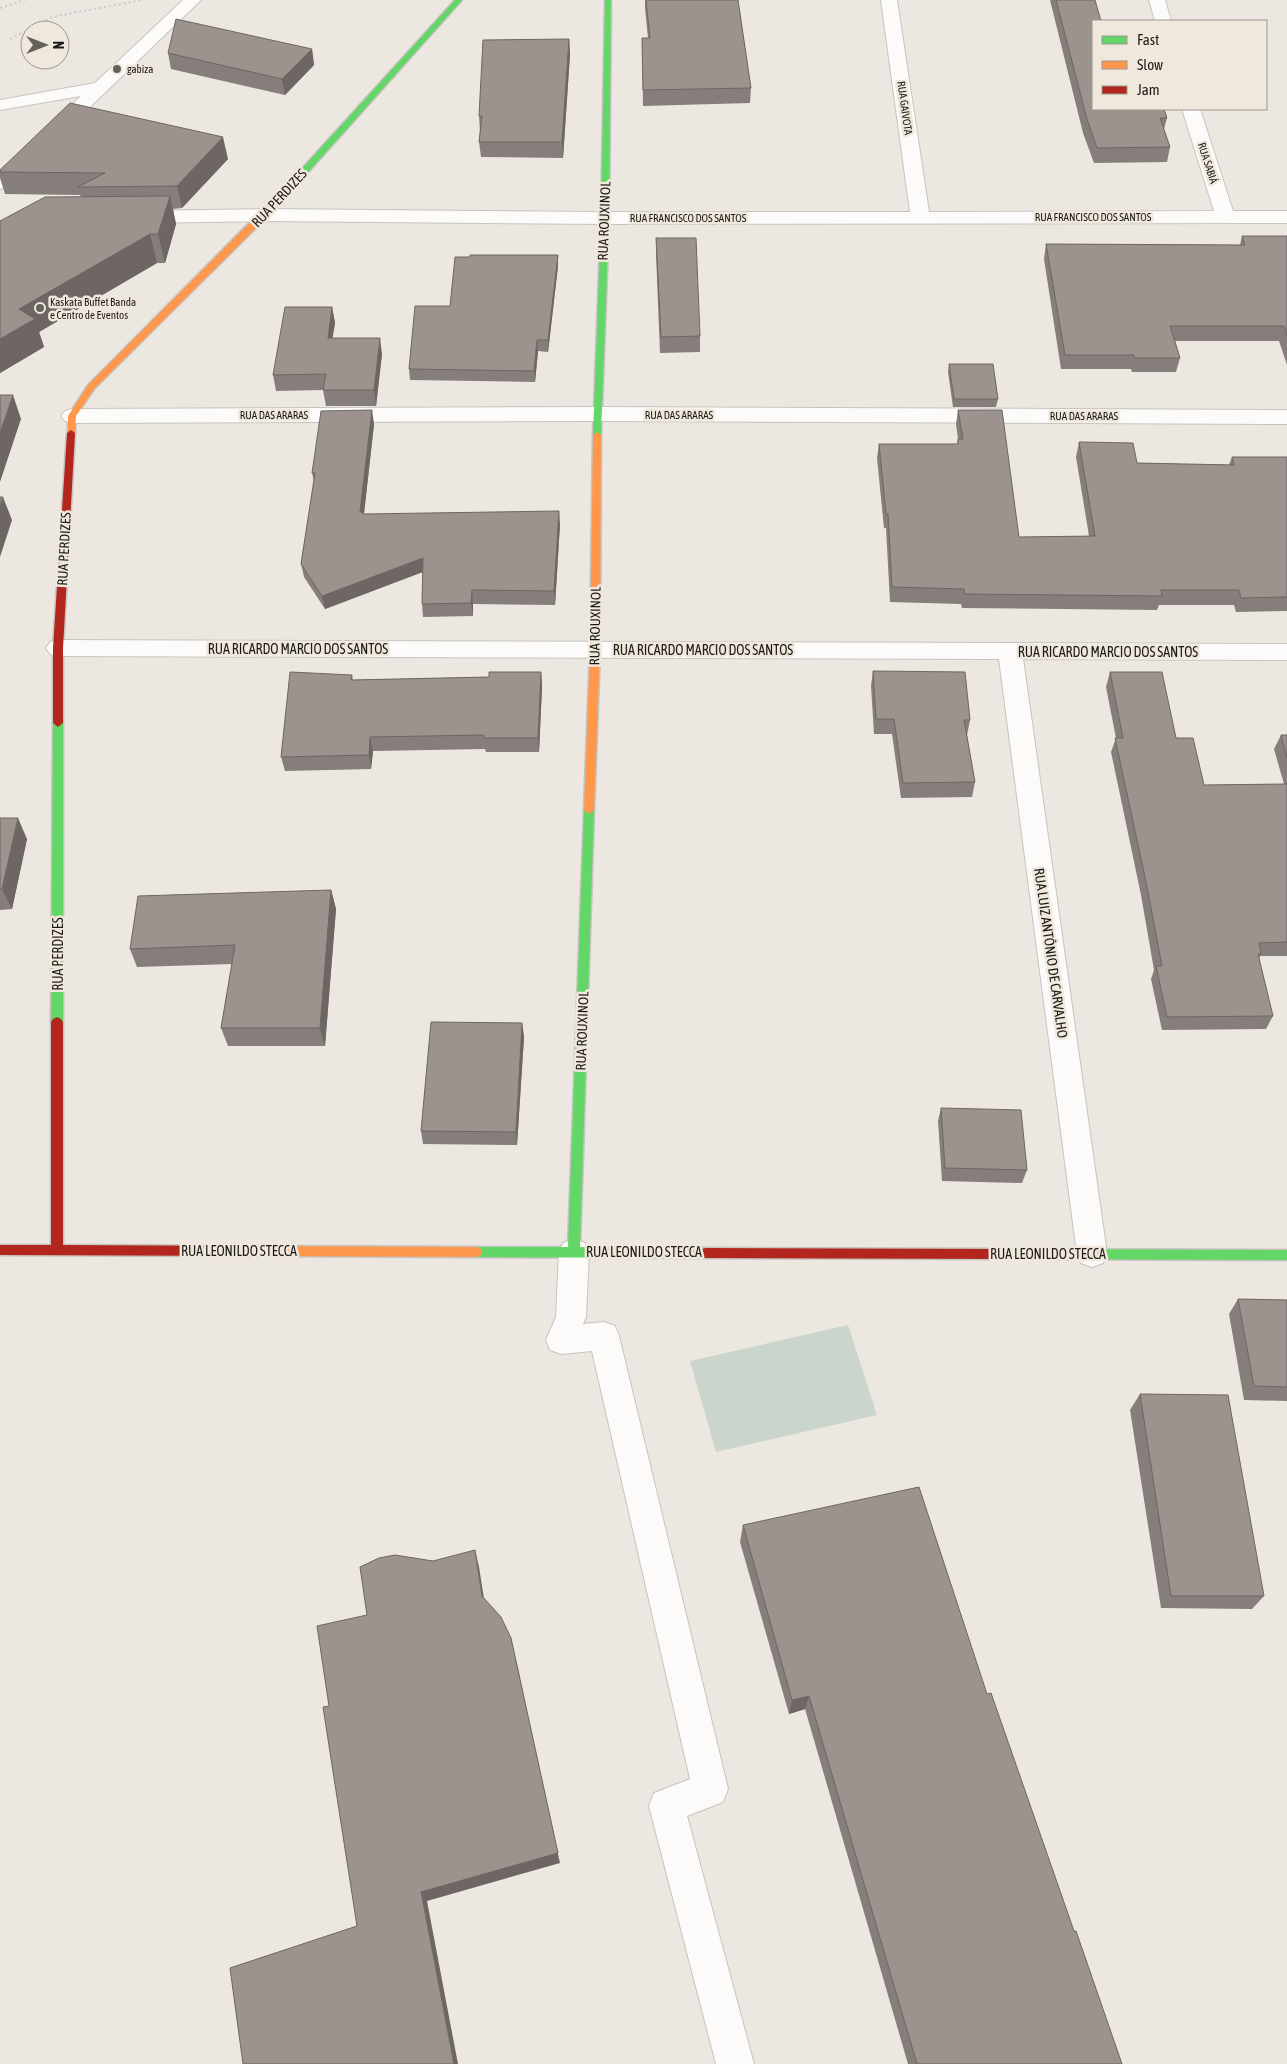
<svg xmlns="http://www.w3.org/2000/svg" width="1287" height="2064" font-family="'Asap Condensed',sans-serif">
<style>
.green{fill:#cad6cb}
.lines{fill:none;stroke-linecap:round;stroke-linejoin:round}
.lane-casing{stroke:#c7c4bf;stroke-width:2}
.street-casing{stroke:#c7c4bf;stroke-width:2}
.fast-casing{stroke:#c7c4bf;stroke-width:3}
.slow-casing{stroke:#c7c4bf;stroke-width:3}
.jam-casing{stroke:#c7c4bf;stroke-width:3}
.path{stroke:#cfcecd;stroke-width:2;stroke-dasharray:2.5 2.5;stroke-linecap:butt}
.lane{fill:#fcfbfa;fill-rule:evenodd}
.street{fill:#fcfbfa;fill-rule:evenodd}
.fast{fill:#63d668;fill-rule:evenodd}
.slow{fill:#ff974d;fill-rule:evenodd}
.jam{fill:#b3261e;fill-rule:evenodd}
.wall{fill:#867e7a}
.shaded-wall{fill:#6d6663}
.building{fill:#9c928e;stroke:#6d6663}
.poi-dot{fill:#65625e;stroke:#f0e8dd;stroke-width:2}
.labels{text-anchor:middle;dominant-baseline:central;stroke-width:5;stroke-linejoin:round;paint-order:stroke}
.far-poi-label{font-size:11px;fill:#1d1b17;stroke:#f0e8dd;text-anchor:start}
.far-street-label{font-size:11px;fill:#1d1b17;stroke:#f0e8dd}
.street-label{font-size:14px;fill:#1d1b17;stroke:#f0e8dd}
</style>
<rect width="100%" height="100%" fill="#ece7e1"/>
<!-- green -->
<polygon class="green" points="848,1325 877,1415 716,1452 690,1361"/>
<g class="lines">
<defs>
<polygon id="lane" points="574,1239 585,1243 589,1252 586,1317 583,1324 604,1322 615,1326 619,1336 728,1789 723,1802 687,1816 754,2064 716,2064 649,1806 654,1793 690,1779 592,1351 561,1354 550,1350 546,1340 556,1317 559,1252 563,1243"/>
<g id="street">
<polygon points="183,0 201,0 7,187 0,189 0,173 81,96 0,110 0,100 95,83"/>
<polygon points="881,0 897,0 929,212 1214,211 1182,109 1200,109 1233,211 1287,211 1287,223 605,224 264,221 139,223 132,221 129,217 132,213 139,211 264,209 605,212 910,212"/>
<polygon points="1149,0 1165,0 1171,21 1155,21"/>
<polygon points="597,407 1287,410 1287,424 597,421 72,423 65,421 61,416 65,411 72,409"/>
<polygon points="58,640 1287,644 1287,660 1023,659 1107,1254 1103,1263 1092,1267 1081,1263 1077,1254 999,659 58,656 50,654 46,648 50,642"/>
</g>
<g id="fast">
<polygon points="455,0 462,0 294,188 288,188 288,184"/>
<polygon points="605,0 611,0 609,218 601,435 597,438 593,435 601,218"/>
<polygon points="58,719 63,723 63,1022 61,1025 53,1025 51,1022 53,723"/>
<polygon points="589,806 594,810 580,1247 706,1248 710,1249 712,1253 710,1257 706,1258 476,1257 472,1256 470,1252 472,1248 476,1247 568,1247 584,810"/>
<polygon points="1007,1249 1287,1250 1287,1260 1007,1259 1003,1258 1001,1254 1003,1250"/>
</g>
<g id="slow">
<polygon points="288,184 295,186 267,217 94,389 76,416 75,433 74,435 68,435 68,416 88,385"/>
<polygon points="597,432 601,435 600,650 594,810 589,814 584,810 590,650 593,435"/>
<polygon points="260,1246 476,1247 480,1248 482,1252 480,1256 476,1257 260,1256 256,1255 254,1251 256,1247"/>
</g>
<g id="jam">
<polygon points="71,430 75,433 63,648 63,723 58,727 53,723 53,648 67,433"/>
<polygon points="57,1017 61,1019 63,1022 63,1245 260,1246 264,1247 266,1251 264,1255 260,1256 0,1255 0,1245 51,1245 51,1022 53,1019"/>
<polygon points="706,1248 1007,1249 1011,1250 1013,1254 1011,1258 1007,1259 706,1258 702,1257 700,1253 702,1249"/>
</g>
</defs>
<!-- lane casing -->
<use href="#lane" class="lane-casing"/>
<!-- street casing -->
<use href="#street" class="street-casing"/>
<!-- fast casing -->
<use href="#fast" class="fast-casing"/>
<!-- slow casing -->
<use href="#slow" class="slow-casing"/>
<!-- jam casing -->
<use href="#jam" class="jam-casing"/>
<!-- path -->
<g class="path">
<polyline points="0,8 25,0"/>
<polyline points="10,39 52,17 142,0"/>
</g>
<!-- lane -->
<use href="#lane" class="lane"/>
<!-- street -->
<use href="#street" class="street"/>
<!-- fast -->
<use href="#fast" class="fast"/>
<!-- slow -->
<use href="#slow" class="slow"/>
<!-- jam -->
<use href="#jam" class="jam"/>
</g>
<!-- wall -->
<g class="wall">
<polygon points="645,0 738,0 751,88 750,103 643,106 642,38 648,38 645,8"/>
<polygon points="1050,0 1095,0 1093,109 1167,118 1164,129 1170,147 1167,162 1094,163 1083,133"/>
<polygon points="569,39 570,54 563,158 481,157 479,142 480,132 479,116"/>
<polygon points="312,49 314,65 285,95 171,69 168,53"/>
<polygon points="228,159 182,208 173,209 176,224 165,263 157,263 39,332 44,347 0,373 0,221 81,197 80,195 5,194 0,178 0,170"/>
<polygon points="1242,236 1287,236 1287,365 1279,341 1175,341 1180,358 1176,372 1132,372 1131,369 1061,369 1044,259 1046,244 1240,245"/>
<polygon points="656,238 700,336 700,352 660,353 656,254"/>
<polygon points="558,266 548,352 538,351 535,382 410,380 409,369 450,306"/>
<polygon points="332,307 335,323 332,338 382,354 376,406 326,406 323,390 276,391 273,375"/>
<polygon points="949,364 998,399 996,407 953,407 948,372"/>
<polygon points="958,410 1019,537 1089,536 1076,457 1079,442 1137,463 1229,465 1232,457 1287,457 1287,611 1236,612 1234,605 1159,605 1157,610 962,608 961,604 890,602 886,528 884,528 877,458 879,444 957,444 958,439 956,424"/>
<polygon points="374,424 364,514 560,524 555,605 473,604 473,616 423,617 422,604 423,572 325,609 304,577 301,564 314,481 312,473"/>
<polygon points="873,671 970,720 967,735 975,782 972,797 901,798 892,734 874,734 871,686"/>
<polygon points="541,672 542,687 539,752 486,752 485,749 373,751 371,769 285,771 281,757 352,675 353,680 489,677"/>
<polygon points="1110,672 1176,738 1204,785 1284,784 1274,749 1281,735 1287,735 1287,956 1260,956 1259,959 1273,1016 1266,1029 1162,1030 1151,979 1154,970 1141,895 1111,752 1116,738 1106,687"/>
<polygon points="0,818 27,839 12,909 0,910"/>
<polygon points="331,890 336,909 325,1046 228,1046 221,1028 232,964 137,967 130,949"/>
<polygon points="522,1023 524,1037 517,1145 423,1144 421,1131"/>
<polygon points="941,1108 1027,1170 1022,1183 942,1181 938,1121"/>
<polygon points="1238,1299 1287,1300 1287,1401 1244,1400 1229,1314"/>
<polygon points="1140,1394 1264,1596 1252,1609 1161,1608 1130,1410"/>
<polygon points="743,1525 987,1694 1122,2064 908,2064 805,1709 789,1714 740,1542"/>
</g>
<!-- shaded-wall -->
<g class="shaded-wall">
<polygon points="569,39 570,54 563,158 562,142"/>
<polygon points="312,49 314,65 285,95 282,79"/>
<polygon points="223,137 228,159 182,208 177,186"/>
<polygon points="170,196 176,224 165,263 158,234"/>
<polygon points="150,234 157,263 39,332 44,347 0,373 0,339 19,309"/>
<polygon points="558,255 558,266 548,352 548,340"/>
<polygon points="332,307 335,323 330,354 328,338"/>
<polygon points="380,338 382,354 376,406 374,390"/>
<polygon points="537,340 538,351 535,382 534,371"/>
<polygon points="13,395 21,419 0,482 0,433"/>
<polygon points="372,410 374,424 364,513 360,512"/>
<polygon points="3,497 12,520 0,557 0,507"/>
<polygon points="559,511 560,524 555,605 554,591"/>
<polygon points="423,558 425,571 325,609 322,596"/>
<polygon points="472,590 473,604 473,616 471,603"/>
<polygon points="541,672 542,687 539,752 538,738"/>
<polygon points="370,737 373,751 371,769 369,755"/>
<polygon points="18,818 27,839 12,909 2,889"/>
<polygon points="331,890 336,909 325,1046 320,1028"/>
<polygon points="522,1023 524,1037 517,1145 516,1132"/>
<polygon points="475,1550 479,1567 486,1611 482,1596"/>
<polygon points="511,1638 560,1863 427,1901 458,2064 454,2064 421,1892"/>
<polygon points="809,1696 805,1709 789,1714 792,1700"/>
</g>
<!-- building -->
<g class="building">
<polygon points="646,0 738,0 751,88 643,90 642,38 650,38"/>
<polygon points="1056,0 1095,0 1101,21 1093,21 1093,109 1164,109 1167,118 1160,118 1170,147 1097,148 1087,119"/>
<polygon points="176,19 312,49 282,79 168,53"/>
<polygon points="569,39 562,142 479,142 482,116 479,116 483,40"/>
<polygon points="70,103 223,137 177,186 78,187 105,173 0,172 0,170"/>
<polygon points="170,196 158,234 150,234 19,309 35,319 0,339 0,221 45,197"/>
<polygon points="1242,236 1287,236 1287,336 1284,326 1170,326 1180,358 1135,358 1134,355 1065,355 1046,244 1245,245"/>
<polygon points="656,238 696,238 700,336 661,337"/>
<polygon points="470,255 558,255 548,340 537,340 534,371 409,369 415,306 450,306 455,257 470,257"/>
<polygon points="285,307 332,307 328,338 380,338 374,390 323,390 326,374 273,375"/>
<polygon points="949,364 993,364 998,399 954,399"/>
<polygon points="0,395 13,395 0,433"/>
<polygon points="372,410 360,512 363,512 363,514 559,511 554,591 472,590 471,603 422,604 423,558 322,596 301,564 315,473 312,473 321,411"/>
<polygon points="958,410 1002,410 1019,537 1095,536 1079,442 1133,443 1137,463 1234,465 1232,457 1287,457 1287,597 1241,598 1239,590 1161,590 1162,596 965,594 964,589 892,587 888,514 886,514 879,444 958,444 958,439 963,439"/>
<polygon points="0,497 3,497 0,507"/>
<polygon points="873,671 965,672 970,720 964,720 975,782 903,783 894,719 876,719"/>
<polygon points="290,672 352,675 351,680 489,677 489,672 541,672 538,738 484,738 484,735 370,737 369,755 281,757"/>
<polygon points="1110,672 1162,672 1176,738 1193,738 1204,785 1287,784 1287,942 1259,943 1261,954 1258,954 1273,1016 1167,1017 1156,966 1162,966 1146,882 1115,738 1123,738"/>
<polygon points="1281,735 1287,735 1287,758"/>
<polygon points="0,818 18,818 2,889 0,889"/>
<polygon points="331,890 320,1028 221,1028 235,945 130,949 138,896"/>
<polygon points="431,1022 522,1023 516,1132 421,1131"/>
<polygon points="941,1108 1021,1110 1027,1170 945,1168"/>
<polygon points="1238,1299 1287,1300 1287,1387 1254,1386"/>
<polygon points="1140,1394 1228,1395 1264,1596 1171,1596"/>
<polygon points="919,1487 987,1694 991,1693 1074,1931 1076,1931 1122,2064 917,2064 809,1696 792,1700 743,1525"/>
<polygon points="475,1550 482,1596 501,1617 511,1638 558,1853 421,1892 454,2064 243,2064 230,1968 357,1926 323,1707 329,1706 317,1626 367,1615 360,1567 379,1558 395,1555 433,1561"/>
</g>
<!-- markers -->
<g class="poi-dot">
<circle cx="117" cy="69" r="5"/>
<circle cx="40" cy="308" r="5"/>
</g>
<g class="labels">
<!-- far-poi labels -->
<g class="far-poi-label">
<text x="127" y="69">gabiza</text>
<text x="50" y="302">Kaskata Buffet Banda<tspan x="50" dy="13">e Centro de Eventos</tspan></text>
</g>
<!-- far-street labels -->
<g class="far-street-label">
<text transform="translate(905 108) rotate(82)">RUA GAIVOTA</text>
<text transform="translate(1208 163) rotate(72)">RUA SABIÁ</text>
<text x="1093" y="217">RUA FRANCISCO DOS SANTOS</text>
<text x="688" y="218">RUA FRANCISCO DOS SANTOS</text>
<text x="274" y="415">RUA DAS ARARAS</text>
<text x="679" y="415">RUA DAS ARARAS</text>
<text x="1084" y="416">RUA DAS ARARAS</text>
</g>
<!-- street labels -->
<g class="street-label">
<text transform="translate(279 198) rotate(-47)">RUA PERDIZES</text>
<text transform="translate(604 221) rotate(-88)">RUA ROUXINOL</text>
<text transform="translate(64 549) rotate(-87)">RUA PERDIZES</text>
<text transform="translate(595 626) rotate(-89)">RUA ROUXINOL</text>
<text x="298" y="649">RUA RICARDO MARCIO DOS SANTOS</text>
<text x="703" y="650">RUA RICARDO MARCIO DOS SANTOS</text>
<text x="1108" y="652">RUA RICARDO MARCIO DOS SANTOS</text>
<text transform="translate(1051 953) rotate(82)">RUA LUIZ ANTÔNIO DE CARVALHO</text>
<text transform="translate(58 954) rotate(-90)">RUA PERDIZES</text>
<text transform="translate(582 1031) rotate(-88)">RUA ROUXINOL</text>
<text x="239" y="1251">RUA LEONILDO STECCA</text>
<text x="644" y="1252">RUA LEONILDO STECCA</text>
<text x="1048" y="1254">RUA LEONILDO STECCA</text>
</g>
</g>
<!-- legend -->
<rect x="1092" y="20" width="175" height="90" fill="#f0e8dd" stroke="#9c968e"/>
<rect x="1102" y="36" width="25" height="8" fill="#63d668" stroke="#9c968e"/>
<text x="1137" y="45" font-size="15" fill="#1d1b17">Fast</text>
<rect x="1102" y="61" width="25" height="8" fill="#ff974d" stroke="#9c968e"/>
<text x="1137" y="70" font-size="15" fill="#1d1b17">Slow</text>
<rect x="1102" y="86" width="25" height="8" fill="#b3261e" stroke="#9c968e"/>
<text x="1137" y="95" font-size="15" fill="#1d1b17">Jam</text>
<!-- north arrow -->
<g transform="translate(45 45) rotate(90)"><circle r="24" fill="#f0e8dd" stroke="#9c968e"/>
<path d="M0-4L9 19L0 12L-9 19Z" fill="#65625e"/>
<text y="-8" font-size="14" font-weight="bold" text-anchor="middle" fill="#1d1b17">N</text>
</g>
</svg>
